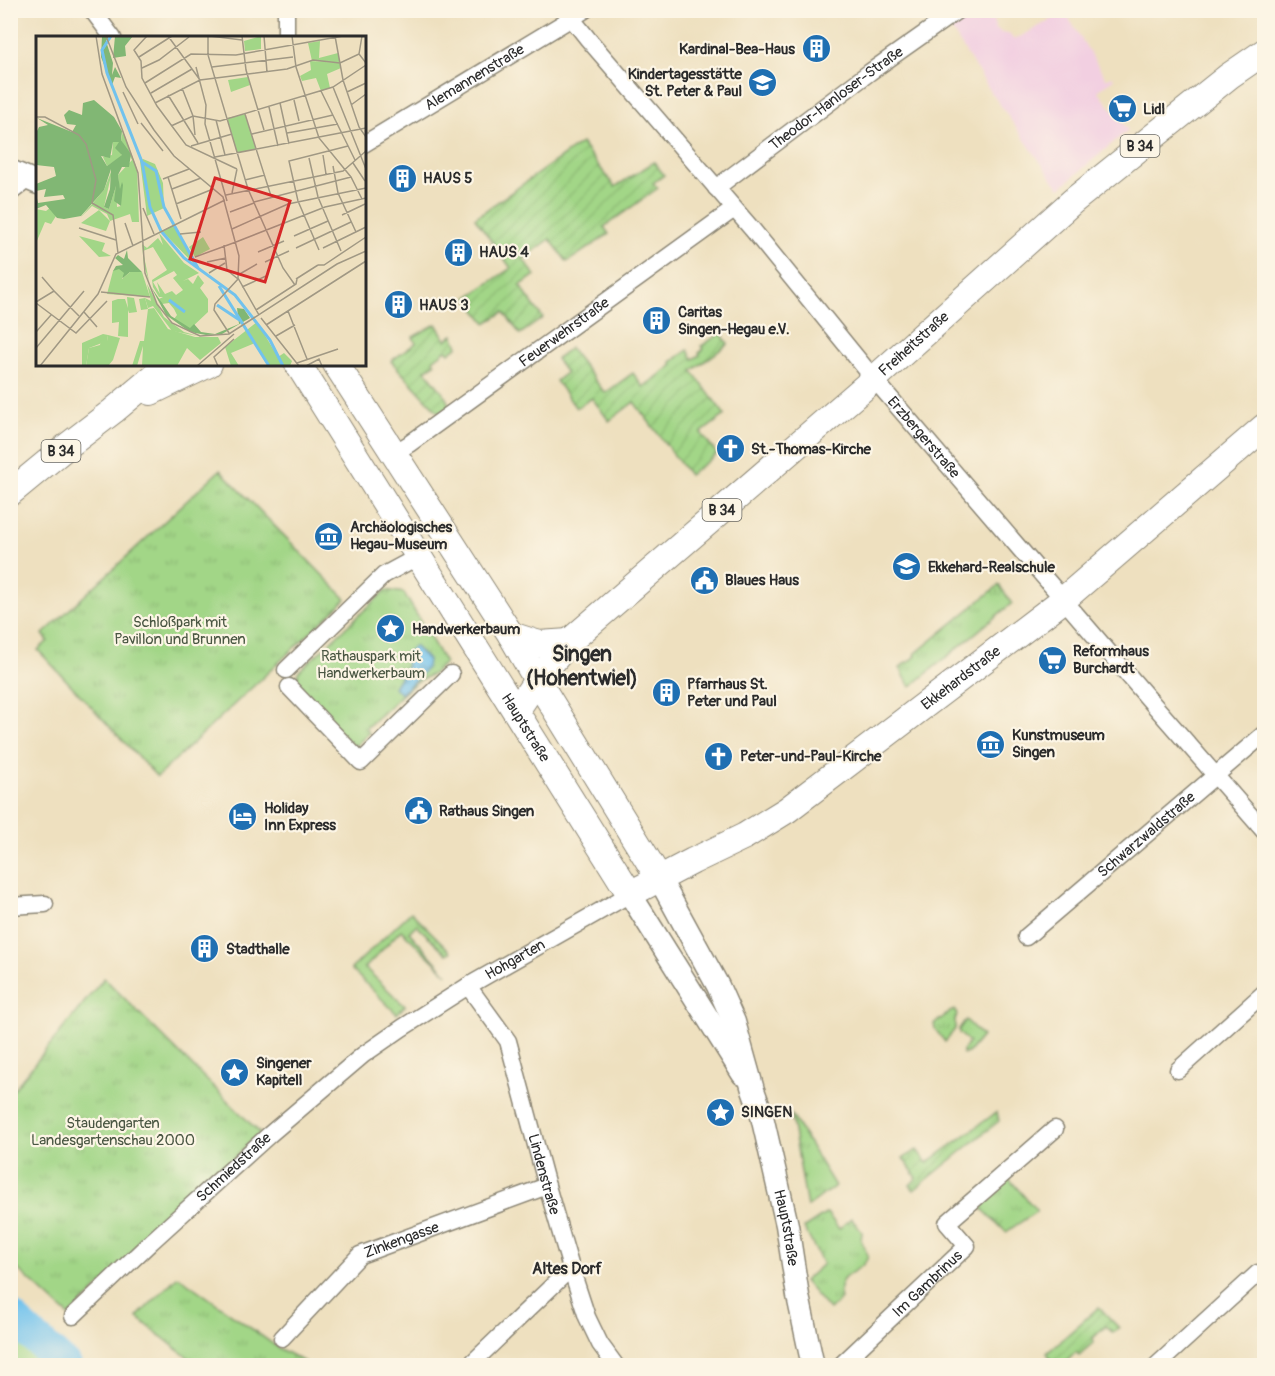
<svg xmlns="http://www.w3.org/2000/svg" width="1275" height="1376" font-family="Pangolin,sans-serif">
<style>
.built{fill:#f2cfe1}
.grass{fill:url(#grass-tufts);stroke:#668059;stroke-width:1.5}
.garden{fill:url(#garden-furrows);stroke:#668059;stroke-width:1.5}
.water{fill:url(#water-ripples);stroke:#4e768c;stroke-width:1.5}
.lines{fill:none;stroke-linecap:round;stroke-linejoin:round}
.river{stroke:#71c2ed;stroke-width:32}
.minor-casing{stroke:#8c8675;stroke-width:19}
.secondary-casing{stroke:#8c8675;stroke-width:25}
.primary-casing{stroke:#8c8675;stroke-width:28}
.minor{stroke:#fff;stroke-width:16}
.secondary{stroke:#fff;stroke-width:22}
.primary{stroke:#fff;stroke-width:26}
.labels{text-anchor:middle;dominant-baseline:central;stroke-width:4.5;stroke-linejoin:round;paint-order:stroke}
.shield{fill:#fcf5e5;stroke:#6a6863;stroke-width:1.5}
.shield-label{font-size:14px;font-weight:bold;fill:#2b2b2b}
.poi-label{font-size:15px;font-weight:bold;fill:#2b2b2b;stroke:#fcf5e5;text-anchor:start}
.street-label{font-size:15px;fill:#2b2b2b;stroke:#fcf5e5}
.park-label{font-size:15px;fill:#495642;stroke:#fcf5e5}
.neighbourhood-label{font-size:16px;font-weight:bold;fill:#2b2b2b;stroke:#fcf5e5}
.district-label{font-size:21px;font-weight:bold;fill:#2b2b2b;stroke:#fcf5e5}
.inset-river{fill:none;stroke:#71c2ed;stroke-width:3}
.inset-road{fill:none;stroke:#a09884;stroke-width:1.5}
.view{fill:#d62828;fill-opacity:0.15;stroke:#d62828;stroke-width:3}
.inset-edge{fill:none;stroke:#2b2b2b;stroke-width:3}
</style>
<defs>
<pattern id="grass-tufts" width="24" height="20" patternUnits="userSpaceOnUse" patternTransform="scale(1.5)"><rect width="24" height="20" fill="#a2d687"/><path d="M3 7l-1-3M5 7V3M7 7l1-3M15 17l-1-3M17 17v-4M19 17l1-3" fill="none" stroke="#8cb875"/></pattern>
<pattern id="garden-furrows" width="10" height="10" patternUnits="userSpaceOnUse" patternTransform="scale(1.5)"><rect width="10" height="10" fill="#a2d687"/><path d="M-1 1l2-2M0 10L10 0M9 11l2-2" fill="none" stroke="#8cb875"/></pattern>
<pattern id="water-ripples" width="26" height="14" patternUnits="userSpaceOnUse" patternTransform="scale(1.5)"><rect width="26" height="14" fill="#71c2ed"/><path d="M2 4q2-2 4 0t4 0M15 11q2-2 4 0t4 0" fill="none" stroke="#5d9ec0"/></pattern>
</defs>
<rect width="100%" height="100%" fill="#fcf5e5"/>
<filter id="ink" filterUnits="userSpaceOnUse"><feTurbulence type="fractalNoise" baseFrequency=".0167" numOctaves="2"/><feDisplacementMap in="SourceGraphic" scale="12" xChannelSelector="R" yChannelSelector="G"/><feConvolveMatrix kernelMatrix="1 2 1 2 8 2 1 2 1" color-interpolation-filters="sRGB"/></filter>
<filter id="wash" filterUnits="userSpaceOnUse"><feTurbulence type="fractalNoise" baseFrequency=".008" numOctaves="4" result="noise"/><feDisplacementMap in="SourceGraphic" scale="24" xChannelSelector="R" yChannelSelector="G"/><feGaussianBlur stdDeviation="1.35" result="paint"/><feColorMatrix in="noise" values="0 0 0 0 0 0 0 0 0 0 0 0 0 0 0 0 0 1.4 0 .05"/><feComposite in="paint" operator="in"/></filter>
<g filter="url(#wash)">
<rect width="100%" height="100%" fill="#eee0bf"/>
<!-- built -->
<polygon class="built" points="973,11 993,11 995,13 994,23 996,29 1002,33 1009,34 1014,40 1065,12 1106,79 1112,76 1114,79 1098,91 1128,130 1060,188 1056,184 991,92 949,26"/>
<!-- grass -->
<g class="grass">
<polygon points="220,470 346,599 157,777 38,650 48,641 43,634"/>
<polygon points="999,585 1012,603 910,687 900,668 906,662 908,663 916,656 915,654"/>
<polygon points="386,590 404,593 445,663 433,674 416,682 366,728 369,733 354,747 297,688 298,672"/>
<polygon points="411,912 451,952 447,954 416,925 409,932 447,974 401,930 365,968 405,1006 397,1014 351,969"/>
<polygon points="104,978 260,1133 69,1316 11,1263 10,1094"/>
<polygon points="955,1010 957,1015 955,1020 955,1029 945,1042 935,1029 934,1024 950,1012"/>
<polygon points="966,1020 982,1036 968,1053 963,1054 963,1050 969,1042 959,1033 959,1029"/>
<polygon points="791,1114 835,1186 807,1207"/>
<polygon points="1004,1173 1037,1211 1006,1232 973,1200"/>
<path d="M827,1213L839,1229L851,1218L862,1232L861,1241L868,1255C865,1275 833,1269 841,1299L829,1310L804,1281L823,1264L804,1228Z"/>
<polygon points="178,1276 280,1349 310,1365 197,1365 137,1317"/>
<polygon points="10,1319 58,1360 62,1365 11,1365"/>
</g>
<!-- garden -->
<g class="garden">
<polygon points="581,143 615,187 654,162 664,175 653,183 658,188 604,227 609,234 567,262 550,239 523,259 535,275 520,286 543,318 520,334 504,312 486,323 467,298 511,268 475,218"/>
<polygon points="436,324 446,340 453,335 458,346 449,353 446,350 433,360 435,364 425,370 444,394 450,407 439,413 391,361 416,343 413,337"/>
<polygon points="721,333 728,344 692,371 725,415 701,433 717,454 689,475 634,402 609,421 592,398 576,408 556,381 566,373 556,359 570,348 605,393 633,373 643,387 673,365 671,362 688,350 693,359 700,355 699,353 704,349 701,346"/>
<polygon points="997,1112 999,1121 914,1190 910,1185 917,1178 903,1158 917,1150 927,1163"/>
<polygon points="1099,1307 1119,1328 1113,1333 1106,1326 1093,1338 1094,1342 1079,1355 1076,1352 1064,1364 1064,1365 1042,1365 1050,1358 1047,1353"/>
</g>
<!-- water -->
<polygon class="water" points="414,646 428,660 427,668 401,694 394,687 407,666 405,655"/>
<g class="lines">
<!-- river -->
<polyline class="river" points="10,1316 66,1366"/>
</g>
</g>
<g filter="url(#ink)">
<g class="lines">
<defs>
<g id="minor">
<polyline points="92,10 113,38"/>
<path id="s1" d="M565,10L588,39L752,229L874,379L1154,705L1264,831"/>
<polyline points="286,38 286,10"/>
<path id="s2" d="M364,144L585,10"/>
<path id="s3" d="M716,188L870,72L958,10"/>
<polyline points="10,193 27,180"/>
<path id="s4" d="M393,454L409,444L734,209"/>
<polyline points="286,670 384,575 419,556"/>
<polyline points="289,687 361,762 451,674"/>
<polyline points="10,906 45,904"/>
<path id="s5" d="M1026,937L1264,734"/>
<path id="s6" d="M468,986L508,1041L547,1186L571,1268L587,1317L600,1344L616,1366"/>
<polyline points="1178,1070 1264,993"/>
<path id="s7" d="M73,1316L151,1242L269,1135L363,1055L402,1028L468,986L630,894"/>
<path id="s8" d="M282,1338L360,1255L547,1186"/>
<polyline points="469,1366 571,1268"/>
<path id="s9" d="M840,1366L967,1246L947,1223L1055,1129"/>
<polyline points="1156,1366 1258,1273"/>
</g>
<g id="secondary">
<polyline points="10,171 38,183"/>
<path id="s10" d="M659,878L718,986L734,1022L753,1090L761,1112L787,1225L798,1296L813,1366"/>
<polyline points="630,894 743,1074"/>
</g>
<g id="primary">
<path id="s11" d="M298,364L630,894L693,861L745,836L787,810L1063,600L1264,427"/>
<polyline points="336,364 511,635 537,680 659,878"/>
<polyline points="151,392 209,364"/>
<polyline points="10,493 66,447 113,411 169,364"/>
<polyline points="511,635 539,644 569,642"/>
<path id="s12" d="M516,711L537,680L569,642L874,379L1073,201L1229,76L1264,52"/>
</g>
</defs>
<!-- minor casing -->
<use href="#minor" class="minor-casing"/>
<!-- secondary casing -->
<use href="#secondary" class="secondary-casing"/>
<!-- primary casing -->
<use href="#primary" class="primary-casing"/>
<!-- minor -->
<use href="#minor" class="minor"/>
<!-- secondary -->
<use href="#secondary" class="secondary"/>
<!-- primary -->
<use href="#primary" class="primary"/>
</g>
</g>
<!-- icons -->
<defs>
<symbol id="building-disc" viewBox="-11 -11 22 22"><circle r="9.5" fill="#1f6fb2" stroke="#fcf5e5"/><path d="M-4-6H4V6H1V3H-1V6H-4ZM-2.5-4.3h1.7v1.8h-1.7ZM.8-4.3h1.7v1.8H.8ZM-2.5-1h1.7V.8h-1.7ZM.8-1h1.7V.8H.8Z" fill="#fff"/></symbol>
<symbol id="school-disc" viewBox="-11 -11 22 22"><circle r="9.5" fill="#1f6fb2" stroke="#fcf5e5"/><path d="M0-5L7-2L0 1L-7-2ZM-4 1L0 2.5L4 1V4Q0 6-4 4Z" fill="#fff"/></symbol>
<symbol id="supermarket-disc" viewBox="-11 -11 22 22"><circle r="9.5" fill="#1f6fb2" stroke="#fcf5e5"/><path d="M-6-5.5h2.5l.6 2H6L4.5 2H-2.5L-4.4-4H-6ZM-1.5 3.2a1.3 1.3 0 1 0 .1 0ZM3 3.2a1.3 1.3 0 1 0 .1 0Z" fill="#fff"/></symbol>
<symbol id="church-disc" viewBox="-11 -11 22 22"><circle r="9.5" fill="#1f6fb2" stroke="#fcf5e5"/><path d="M-1.2-6h2.4v3.5h3.3v2.4h-3.3V6h-2.4V-.1h-3.3v-2.4h3.3Z" fill="#fff"/></symbol>
<symbol id="museum-disc" viewBox="-11 -11 22 22"><circle r="9.5" fill="#1f6fb2" stroke="#fcf5e5"/><path d="M0-6L6-3V-2H-6V-3ZM-5-1h2V3h-2ZM-1-1h2V3h-2ZM3-1h2V3H3ZM-6 4H6V6H-6Z" fill="#fff"/></symbol>
<symbol id="civic-disc" viewBox="-11 -11 22 22"><circle r="9.5" fill="#1f6fb2" stroke="#fcf5e5"/><path d="M-.6-6.5H3V-4.5H.6V-3L4-1V1h2V6H-6V1h2V-1L-.6-3ZM-1.2 2.5V6h2.4V2.5Z" fill="#fff"/></symbol>
<symbol id="sight-disc" viewBox="-11 -11 22 22"><circle r="9.5" fill="#1f6fb2" stroke="#fcf5e5"/><path d="M0-6L1.8-2.2L6-1.7L2.9 1.2L3.7 5.4L0 3.3L-3.7 5.4L-2.9 1.2L-6-1.7L-1.8-2.2Z" fill="#fff"/></symbol>
<symbol id="hotel-disc" viewBox="-11 -11 22 22"><circle r="9.5" fill="#1f6fb2" stroke="#fcf5e5"/><path d="M-6-4.5h1.5V1H6V5H4.5V3h-9V5H-6ZM-4 0a1.8 1.8 0 1 1 3.6 0ZM.5 0V-2.5h3Q6-2.5 6 0Z" fill="#fff"/></symbol>
</defs>
<g fill-rule="evenodd">
<use href="#building-disc" x="800" y="32" width="33" height="33"/>
<use href="#school-disc" x="746" y="66" width="33" height="33"/>
<use href="#supermarket-disc" x="1106" y="92" width="33" height="33"/>
<use href="#building-disc" x="386" y="162" width="33" height="33"/>
<use href="#building-disc" x="442" y="236" width="33" height="33"/>
<use href="#building-disc" x="382" y="288" width="33" height="33"/>
<use href="#building-disc" x="640" y="304" width="33" height="33"/>
<use href="#church-disc" x="714" y="432" width="33" height="33"/>
<use href="#museum-disc" x="312" y="520" width="33" height="33"/>
<use href="#school-disc" x="890" y="550" width="33" height="33"/>
<use href="#civic-disc" x="688" y="564" width="33" height="33"/>
<use href="#sight-disc" x="374" y="612" width="33" height="33"/>
<use href="#supermarket-disc" x="1036" y="644" width="33" height="33"/>
<use href="#building-disc" x="650" y="676" width="33" height="33"/>
<use href="#museum-disc" x="974" y="728" width="33" height="33"/>
<use href="#church-disc" x="702" y="740" width="33" height="33"/>
<use href="#civic-disc" x="402" y="794" width="33" height="33"/>
<use href="#hotel-disc" x="226" y="800" width="33" height="33"/>
<use href="#building-disc" x="188" y="932" width="33" height="33"/>
<use href="#sight-disc" x="218" y="1056" width="33" height="33"/>
<use href="#sight-disc" x="704" y="1096" width="33" height="33"/>
</g>
<g class="labels">
<!-- shield labels -->
<g class="shield">
<rect x="1120.5" y="135" width="39" height="22" rx="4.5"/>
<rect x="41.5" y="440" width="39" height="22" rx="4.5"/>
<rect x="702.5" y="499" width="39" height="22" rx="4.5"/>
</g>
<g class="shield-label">
<text x="1140" y="146">B 34</text>
<text x="61" y="451">B 34</text>
<text x="722" y="510">B 34</text>
</g>
<!-- poi labels -->
<g class="poi-label">
<text x="795" y="49" text-anchor="end">Kardinal-Bea-Haus</text>
<text x="742" y="74" text-anchor="end">Kindertagesstätte<tspan x="742" dy="17">St. Peter &amp; Paul</tspan></text>
<text x="1143" y="109">Lidl</text>
<text x="423" y="178">HAUS 5</text>
<text x="479" y="252">HAUS 4</text>
<text x="419" y="305">HAUS 3</text>
<text x="678" y="312">Caritas<tspan x="678" dy="17">Singen-Hegau e.V.</tspan></text>
<text x="751" y="449">St.-Thomas-Kirche</text>
<text x="350" y="527">Archäologisches<tspan x="350" dy="17">Hegau-Museum</tspan></text>
<text x="928" y="567">Ekkehard-Realschule</text>
<text x="725" y="580">Blaues Haus</text>
<text x="412" y="629">Handwerkerbaum</text>
<text x="1073" y="651">Reformhaus<tspan x="1073" dy="17">Burchardt</tspan></text>
<text x="687" y="684">Pfarrhaus St.<tspan x="687" dy="17">Peter und Paul</tspan></text>
<text x="1012" y="735">Kunstmuseum<tspan x="1012" dy="17">Singen</tspan></text>
<text x="740" y="756">Peter-und-Paul-Kirche</text>
<text x="264" y="808">Holiday<tspan x="264" dy="17">Inn Express</tspan></text>
<text x="439" y="811">Rathaus Singen</text>
<text x="226" y="949">Stadthalle</text>
<text x="256" y="1063">Singener<tspan x="256" dy="17">Kapitell</tspan></text>
<text x="741" y="1112">SINGEN</text>
</g>
<!-- street labels -->
<g class="street-label">
<text stroke="none"><textPath href="#s2" startOffset="129">Alemannenstraße</textPath></text>
<text stroke="none"><textPath href="#s3" startOffset="150">Theodor-Hanloser-Straße</textPath></text>
<text stroke="none"><textPath href="#s4" startOffset="210">Feuerwehrstraße</textPath></text>
<text stroke="none"><textPath href="#s12" startOffset="543">Freiheitstraße</textPath></text>
<text stroke="none"><textPath href="#s1" startOffset="558">Erzbergerstraße</textPath></text>
<text stroke="none"><textPath href="#s11" startOffset="1022">Ekkehardstraße</textPath></text>
<text stroke="none"><textPath href="#s11" startOffset="429">Hauptstraße</textPath></text>
<text stroke="none"><textPath href="#s5" startOffset="158">Schwarzwaldstraße</textPath></text>
<text stroke="none"><textPath href="#s7" startOffset="570">Hohgarten</textPath></text>
<text stroke="none"><textPath href="#s7" startOffset="219">Schmiedstraße</textPath></text>
<text stroke="none"><textPath href="#s6" startOffset="206">Lindenstraße</textPath></text>
<text stroke="none"><textPath href="#s10" startOffset="375">Hauptstraße</textPath></text>
<text stroke="none"><textPath href="#s8" startOffset="158">Zinkengasse</textPath></text>
<text stroke="none"><textPath href="#s9" startOffset="120">Im Gambrinus</textPath></text>
</g>
<!-- park labels -->
<g class="park-label">
<text x="180" y="622">Schloßpark mit<tspan x="180" dy="17">Pavillon und Brunnen</tspan></text>
<text x="371" y="656">Rathauspark mit<tspan x="371" dy="17">Handwerkerbaum</tspan></text>
<text x="113" y="1123">Staudengarten<tspan x="113" dy="17">Landesgartenschau 2000</tspan></text>
</g>
<!-- neighbourhood labels -->
<g class="neighbourhood-label">
<text x="567" y="1269">Altes Dorf</text>
</g>
<!-- district labels -->
<g class="district-label">
<text x="582" y="654">Singen<tspan x="582" dy="24">(Hohentwiel)</tspan></text>
</g>
</g>
<!-- overview -->
<g transform="translate(36 36)">
<rect width="330" height="330" fill="#eee0bf"/>
<path d="M225,0V13L209,15L208,5ZM284,5L283,22L302,17L304,27L276,25L272,7ZM212,41L214,49L195,56L192,44ZM209,78L220,113L201,117L191,82ZM87,95L101,133L103,186H96L94,178L74,185L71,178L56,170L45,181L68,154L77,131L68,171L73,173L80,150L81,171L85,170L82,139L96,124L85,104ZM77,106H83L86,120L71,130L67,121L76,119ZM107,123L119,128L127,147L128,172L111,180L104,125ZM15,171L20,180L15,188L9,186L0,207V173L10,175ZM137,189L157,223L159,229L126,195ZM123,197L148,227L163,237L147,245L152,243L157,248L162,239L168,247L164,252L172,263V276L154,293L138,283L141,279L138,273L133,267L126,268L123,263L127,261H123L117,251L116,244L131,234L117,211L107,215L113,245L108,230L106,208L111,212L122,202L127,209ZM138,235L141,239L137,242L147,254L140,259L136,255L129,258L121,246L124,258L117,246ZM43,200L69,207L66,215L75,220L63,221ZM167,201L174,213L159,221L153,211ZM111,248L128,281L148,296L162,300L136,295L117,270L112,272L109,262L115,265ZM221,286L242,321L248,317L256,325L254,330H233L219,307L195,317L203,330H195L189,311ZM67,298L72,299L71,305L53,312L50,330H46V307Z" fill="#a2d687" fill-rule="evenodd"/>
<path d="M66,0H73L70,5L77,27L76,39L79,31L85,42L79,41L76,49L65,21ZM79,0H97L89,10L90,20L77,22ZM58,64L78,81L86,95L85,104L95,118L93,131H86L82,139L84,153L86,146L87,149L85,170L78,165L80,150L73,173L68,171L74,153L75,133L68,154L45,180L28,183L21,182L10,169L0,173V158L2,167L29,163L27,159L8,161L10,153L0,155V148L20,140L18,131L0,129V97L3,91L12,89L1,82L36,96L40,89L31,88L28,79L33,74L46,79L47,67ZM77,106H83L79,112L86,119L71,130L65,120L74,122ZM91,214L92,222L106,236H94L87,242L77,235L80,230L87,229L79,222L82,219L88,223ZM115,251L135,280L154,292L158,288L165,296L179,298L203,288L201,272L208,273L214,282L186,298L170,299L154,296L130,279Z" fill="#81b774" fill-rule="evenodd"/>
<path d="M274,25L304,27L305,32L291,38L294,52L285,55L280,42L266,45L264,40L275,34ZM63,174L74,185L70,195L45,187ZM83,233L88,237L86,243L94,236H106L114,261L71,258L77,235ZM91,261L98,262L101,276L93,277L92,274V301L82,300L83,286L76,287V265L82,263H89L92,272ZM109,262L112,273L118,272L132,293L159,301H182L185,307L164,324L151,312L141,330H106L107,310L101,330H96L104,305H108L112,273L105,274L103,263ZM72,299L84,302L77,324L72,330H50L53,312L64,309L65,304L71,305Z" fill="#a2d687"/>
<path class="inset-river" d="M75,0L66,14L71,37L106,126L114,171L125,195L148,222L199,259L234,304L247,330M106,126L120,135L128,171L162,232M183,250L233,330M133,264L149,276M181,269L205,285"/>
<path class="inset-road" d="M60,0L66,38L102,137L109,237L121,268L136,287L164,300L193,298L301,228L330,215M70,0L90,51L118,94L138,120L187,161L203,220M111,0L98,14L105,25L106,42L121,70L150,109L201,133M132,0L164,44M172,0V19L212,153L247,232L259,249M174,0L206,4M206,0L210,34L228,94M228,0L231,36M256,0L260,31L283,102L315,141L326,163M299,0L307,44L323,91L330,101M326,0L323,18L330,27M103,21L136,0M160,31L170,69L169,88L191,165M176,31L257,21M106,32L123,24L153,1M109,47L155,18L200,19L307,0M297,51L330,133M146,52L157,80L159,99M285,55L319,124M87,56L102,88M311,56L330,47M115,57L156,33M132,59L162,107M258,64L263,85M119,67L164,44L251,33L277,24L304,27L323,18M244,67L253,108M315,69L330,58M233,71L242,110M209,78L235,160M0,81H9L43,99L50,108L60,144L56,167L77,179L82,217M180,84L189,119M105,87L127,115M135,90L157,80L184,85L297,51L330,29M251,97L302,88M216,98L297,79M155,110L196,98M287,119L290,138M179,121L330,92M273,122L282,161L305,215M317,127L329,145M297,130L302,157L320,196M132,141L145,183M127,143L153,133M209,144L229,139M136,153L165,142M196,157L201,133M190,159L307,135L330,115M218,166L315,141M140,168L177,153M107,172L118,198M194,176L218,167M306,179L329,168M89,187L97,210M43,192L80,204M196,193L252,168L330,152M144,198L165,196M258,200L292,185M200,206L289,171L330,162M188,209L191,234L202,243L179,268L178,274L193,297M260,212L315,186M287,212L330,191M283,214L262,165L253,125L312,110M222,216L248,205M203,219L202,242L223,279M159,221L200,206M171,226L190,222M229,226L253,215M282,229H288L330,201M173,237L189,227M202,239L221,228M6,241L18,255M260,243L282,229M206,251L230,240M65,256L114,261M0,266L18,255L43,280M0,267L40,297L71,265M220,274L260,248L261,243M252,275L271,323M48,276L61,291M225,282L263,330M230,289L330,225M0,296L15,279M240,300L259,289M0,312L48,255M261,327L302,313M4,330L62,258L80,218L189,164M161,330L198,298M182,330L178,321L198,303M270,330L283,323L286,330"/>
<path class="view" d="M179,142L254,165L229,246L154,223Z"/>
<rect width="330" height="330" class="inset-edge"/>
</g>
<!-- margin -->
<rect width="1275" height="1376" fill="none" stroke="#fcf5e5" stroke-width="36"/>
</svg>
